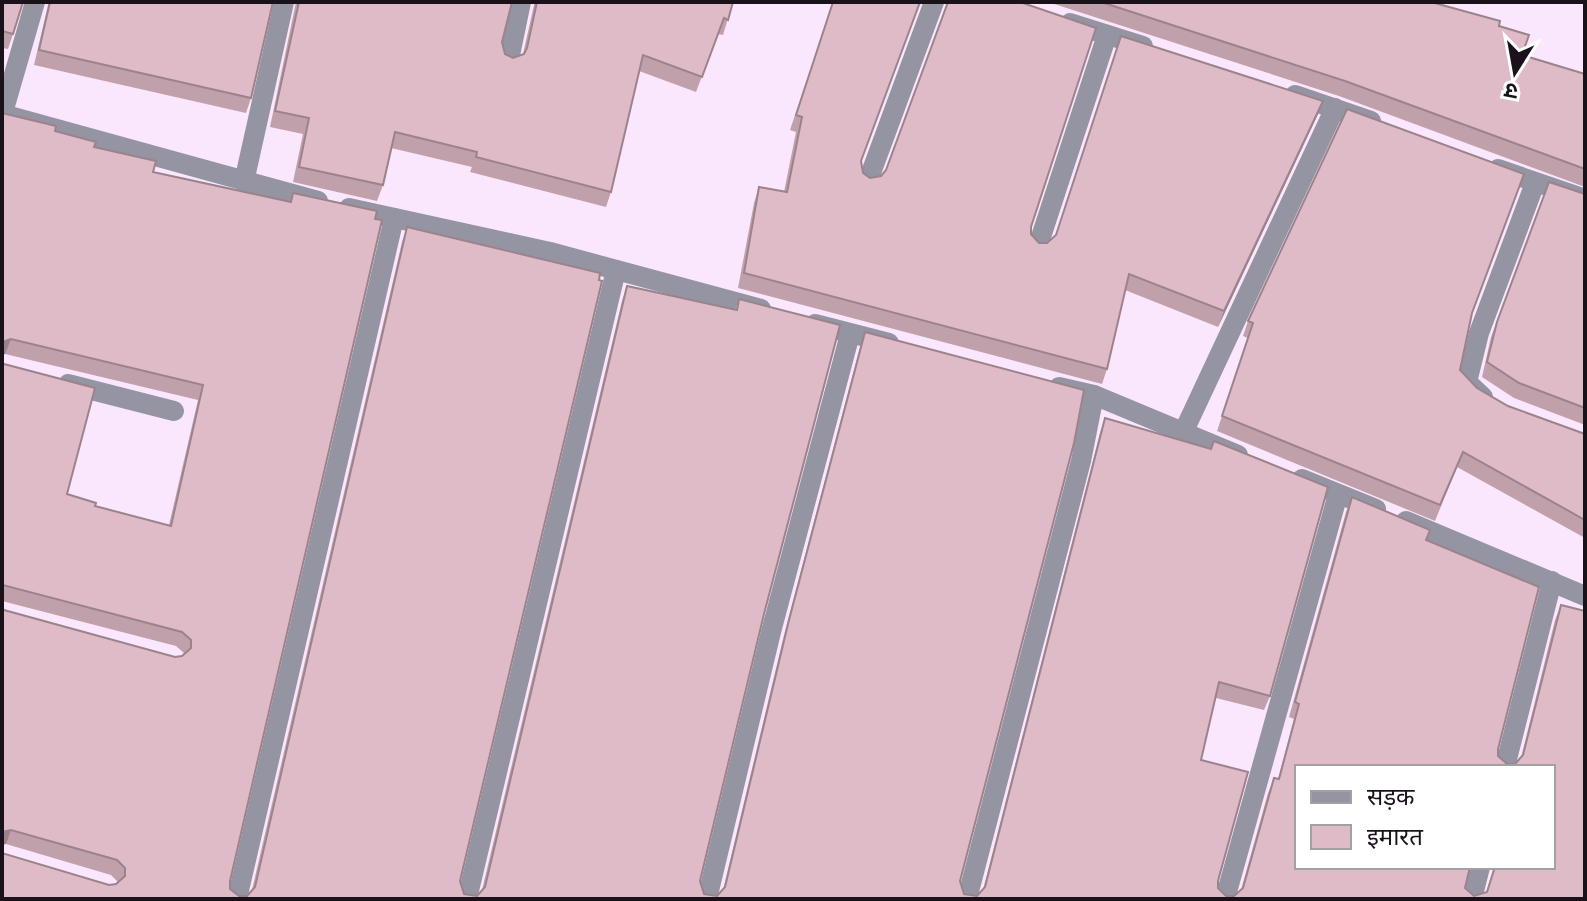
<svg xmlns="http://www.w3.org/2000/svg" width="1587" height="901" font-family="Karla,'Noto Sans Devanagari',sans-serif">
<style>
.lines{fill:none;stroke-linecap:round;stroke-linejoin:round}
.minor{stroke:#9594a2;stroke-width:20}
.wall{fill:#c0a1ab;fill-rule:evenodd}
.shaded-wall{fill:#9c838b}
.building{fill:#dfbbc7;stroke:#9c838b;stroke-width:2;fill-rule:evenodd}
</style>
<rect width="100%" height="100%" fill="#fae7fd"/>
<g class="lines">
<!-- minor -->
<g class="minor">
<polyline points="1070,23 1143,46"/>
<polyline points="509,60 521,2"/>
<polyline points="1295,95 1371,121"/>
<polyline points="2,114 318,201"/>
<polyline points="2,116 35,2"/>
<polyline points="1498,169 1585,199"/>
<polyline points="868,181 934,2"/>
<polyline points="244,182 284,2"/>
<polyline points="349,208 550,252 761,309"/>
<polyline points="1038,246 1107,35"/>
<polyline points="815,324 889,343"/>
<polyline points="68,384 174,411"/>
<polyline points="1059,387 1094,395 1238,455"/>
<polyline points="1483,397 1467,382 1479,333 1535,183"/>
<polyline points="1183,433 1335,108"/>
<polyline points="1302,479 1376,509"/>
<polyline points="1406,521 1585,596"/>
<polyline points="1505,767 1552,581"/>
<polyline points="237,899 394,218"/>
<polyline points="467,899 616,270"/>
<polyline points="707,899 771,632 850,334"/>
<polyline points="967,899 1081,461 1094,395"/>
<polyline points="1225,899 1338,494"/>
<polyline points="1472,899 1480,867"/>
</g>
</g>
<!-- wall -->
<g class="wall">
<polygon points="2,2 13,34 8,49 2,48"/>
<polygon points="47,2 273,2 251,98 246,113 34,65 48,5"/>
<polygon points="296,2 512,2 502,42 505,54 513,58 523,54 534,5 533,2 733,2 723,35 718,34 696,92 639,71 611,192 606,207 470,172 472,167 391,148 383,185 377,201 293,182 303,134 270,127"/>
<polygon points="833,2 863,173 870,178 881,176 886,170 946,6 946,2 1020,2 1031,234 1039,243 1047,243 1323,101 1317,116 1218,327 1125,290 1107,369 1102,384 738,288 754,203 759,187 784,192 796,132 790,130"/>
<polygon points="1048,2 1431,2 1499,26 1522,55 1585,74 1585,187 1339,96"/>
<path d="M2,113L55,131L153,172L290,202L293,193L230,881V889L239,896H247L252,890L402,242L407,227L460,881L464,894L477,896L482,890L622,301L627,286L735,309L739,299L764,614L700,881L704,894L717,896L723,890L784,635L860,347L865,332L960,881L964,894L977,896L983,890L1100,433L1105,418L1270,696L1264,710L1216,698L1201,760L1218,888L1226,896H1234L1241,890L1268,793L1274,778L1278,779L1294,719L1289,717L1346,512L1352,497L1427,540L1498,749V756L1507,764H1515L1521,758L1555,620L1561,605L1585,899H2L4,855L109,885L116,884L118,882L111,875L6,844L4,610L175,657L182,656L185,654L176,646L2,601V363L67,494L95,506L169,525L198,400L5,354L2,355ZM1297,767H1553V867H1492L1493,870L1486,893L1474,896L1465,888Z"/>
<polygon points="1549,182 1585,194 1585,425 1514,398 1482,377 1491,337"/>
<polygon points="1472,314 1460,370 1477,388 1508,406 1585,434 1585,538 1457,467 1435,521 1217,431 1248,338 1243,336 1248,321"/>
</g>
<!-- shaded-wall -->
<g class="shaded-wall">
<polygon points="1323,101 1317,116 1218,327 1224,311"/>
<polygon points="11,339 5,354 2,355 2,342"/>
<polygon points="11,830 6,844 2,845 2,832"/>
</g>
<!-- building -->
<g class="building">
<polygon points="2,2 23,2 13,34 2,31"/>
<polygon points="50,2 273,2 251,98 39,50"/>
<polygon points="299,2 512,2 502,42 505,54 513,58 524,54 527,48 537,2 733,2 728,20 724,18 702,77 643,55 611,192 476,157 477,152 395,132 383,185 299,167 309,118 275,111"/>
<polygon points="833,2 920,2 861,161 863,173 870,178 881,176 886,170 948,2 1020,2 1096,28 1031,227 1031,234 1039,243 1047,243 1056,235 1121,36 1323,101 1224,311 1129,274 1107,369 744,273 759,187 787,192 802,117 796,115"/>
<polygon points="1101,2 1431,2 1500,21 1499,26 1529,35 1522,55 1585,74 1585,169 1345,81"/>
<polygon points="1347,109 1524,174 1472,313 1460,370 1477,388 1508,406 1585,434 1585,520 1463,452 1440,505 1222,416 1253,323 1248,321"/>
<path d="M2,113L56,126L55,131L96,142L94,147L156,161L153,172L291,202L293,193L377,211L375,219L382,220L230,881V889L239,896H247L255,887L407,227L600,273L599,280L602,281L460,881L464,894L477,896L485,887L627,286L737,310L739,299L840,325L764,614L700,881L704,894L717,896L725,887L789,620L865,332L1084,390L1074,443L960,881L964,894L977,896L985,887L1105,418L1211,449L1214,441L1328,487L1270,696L1219,682L1201,760L1248,772L1218,881V888L1226,896H1234L1243,888L1274,778L1279,779L1299,704L1295,702L1352,497L1430,530L1426,540L1539,587L1498,749V756L1507,764H1515L1523,755L1561,605L1585,611V899H2V853L109,885L116,884L125,876V868L117,860L11,830L2,832V608L4,610L175,657L182,656L191,648V640L182,632L3,585L2,586V363L4,364L95,388L67,494L96,503L95,506L171,526L203,385L11,339L2,342ZM1297,767H1553V867H1495L1487,892L1474,896L1465,888L1470,867H1297Z"/>
<polygon points="1549,182 1585,194 1585,408 1519,383 1487,362 1497,322"/>
</g>
<!-- border -->
<rect width="1587" height="901" fill="none" stroke="#1a121b" stroke-width="8"/>
<!-- legend -->
<rect x="1295" y="765" width="260" height="104" fill="#ffffff" stroke="#a3a0a4" stroke-width="2"/>
<rect x="1311" y="791" width="40" height="12" fill="#9594a2" stroke="#a3a0a4" stroke-width="2"/>
<text x="1367" y="805" font-size="24" fill="#1a121b">सड़क</text>
<rect x="1311" y="825" width="40" height="24" fill="#dfbbc7" stroke="#a3a0a4" stroke-width="2"/>
<text x="1367" y="845" font-size="24" fill="#1a121b">इमारत</text>
<!-- north arrow -->
<g transform="translate(1515 72) rotate(191)" stroke="#ffffff" stroke-width="6" paint-order="stroke">
<path d="M0-6L14 30L0 20L-14 30Z" fill="#1a121b"/>
<text y="-12" font-size="22" font-weight="bold" text-anchor="middle" fill="#1a121b">उ</text>
</g>
</svg>
